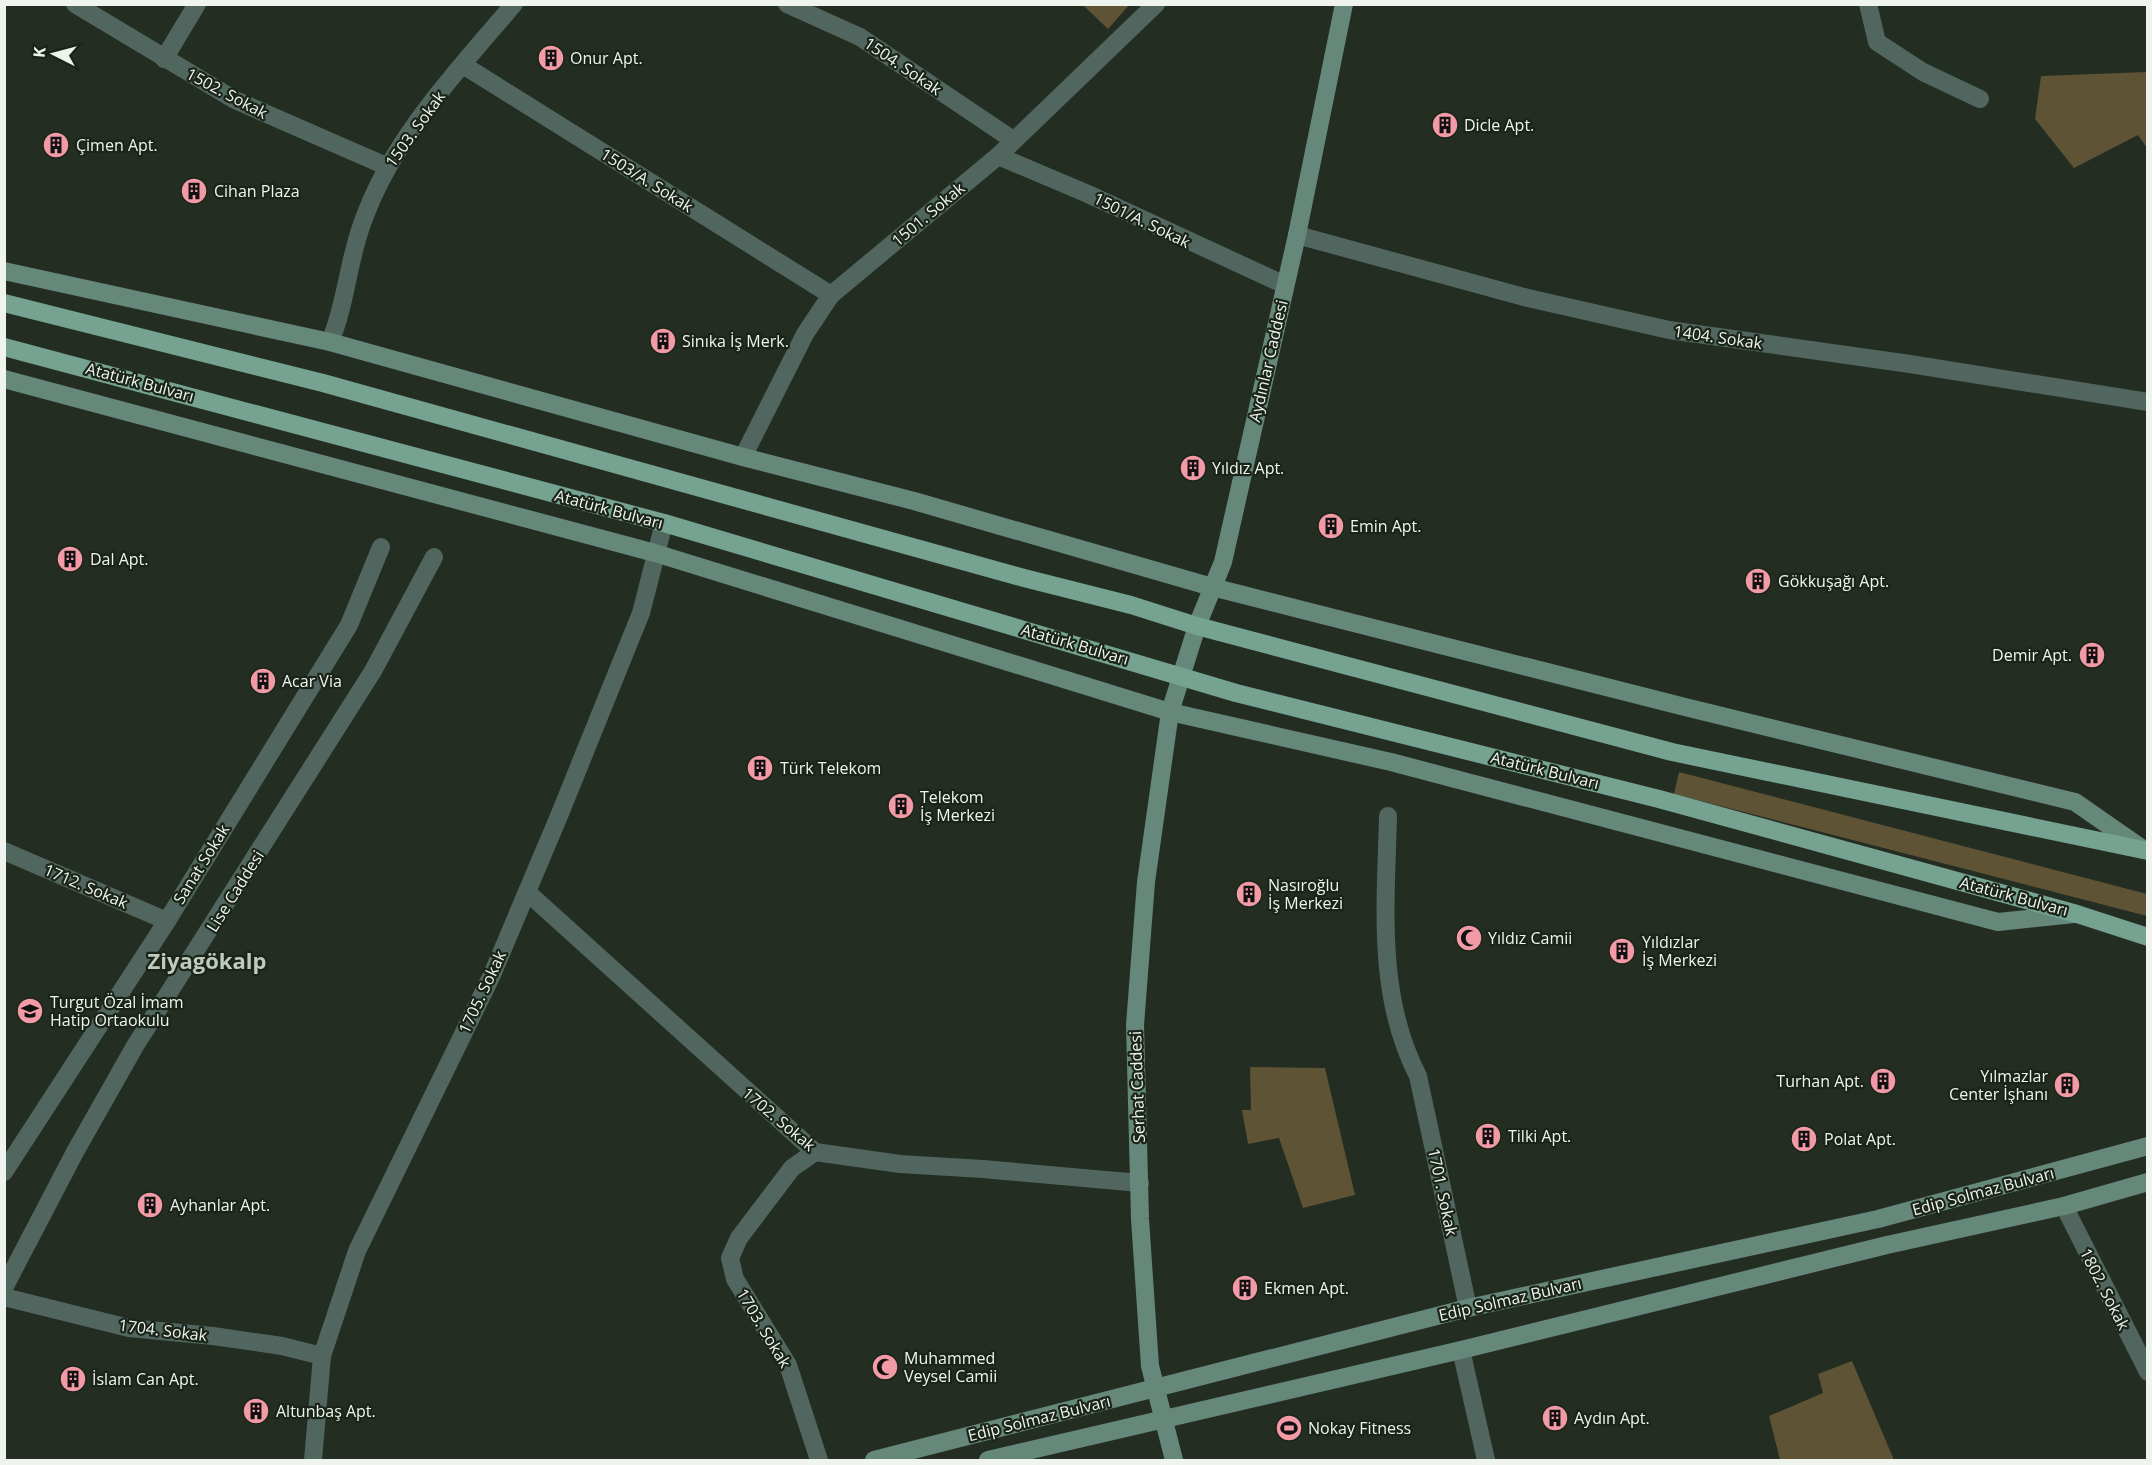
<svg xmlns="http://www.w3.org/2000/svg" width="2152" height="1465" font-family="'Open Sans',sans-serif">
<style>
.green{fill:#5e5335}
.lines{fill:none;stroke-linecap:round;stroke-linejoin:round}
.street{stroke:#51665e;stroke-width:18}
.secondary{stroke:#66887b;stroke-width:18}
.primary{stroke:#75a291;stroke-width:18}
.labels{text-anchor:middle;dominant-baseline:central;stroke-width:4.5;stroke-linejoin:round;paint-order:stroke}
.poi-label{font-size:16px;fill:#eff5ee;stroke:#1a2419;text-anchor:start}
.street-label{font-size:16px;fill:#eff5ee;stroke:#1a2419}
.district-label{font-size:22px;font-weight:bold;fill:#becbbd;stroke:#1a2419}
</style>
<rect width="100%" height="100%" fill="#232d22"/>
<!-- green -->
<g class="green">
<polygon points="1083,5 1129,5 1108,29"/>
<polygon points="2147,72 2147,148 2138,135 2074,168 2035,119 2041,76"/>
<polygon points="1679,772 2147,894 2147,916 1674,794"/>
<polygon points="1250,1067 1325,1068 1355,1195 1303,1208 1279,1138 1248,1144 1242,1110 1251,1110"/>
<polygon points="1852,1361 1894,1460 1780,1460 1769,1416 1823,1393 1818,1374"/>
</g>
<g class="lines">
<!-- street -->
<g class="street">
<polyline points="75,4 235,100 386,166"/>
<polyline points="787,4 860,37 1013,140"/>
<polyline points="1868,4 1877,42 1923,72 1980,99"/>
<polyline points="164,59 197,4"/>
<polyline points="463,65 831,295"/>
<polyline points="998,156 1088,194 1285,285"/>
<polyline points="1297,235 1528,298 1669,330 1910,364 2148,402"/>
<path d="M330,342C346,304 348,262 362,224C391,140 457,71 514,4"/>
<polyline points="743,457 805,334 831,295 998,156 1156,4"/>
<path d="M1388,816C1386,904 1376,995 1418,1076L1468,1308"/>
<polyline points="4,851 167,921"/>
<polyline points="527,892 815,1152 900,1164 983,1169 1140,1183"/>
<polyline points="815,1152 792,1168 739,1238 730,1258 735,1279 788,1365 819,1460"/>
<polyline points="4,1172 167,921 349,625 381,547"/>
<polyline points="2064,1206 2148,1372"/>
<polyline points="4,1288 75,1152 135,1046 373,671 434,557"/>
<polyline points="4,1297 129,1328 213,1336 282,1346 322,1356"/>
<polyline points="1461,1350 1486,1460"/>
<polyline points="313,1460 322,1356 357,1251 491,977 559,816 641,613 664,523"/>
</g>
<!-- secondary -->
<g class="secondary">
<polyline points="4,271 330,342 743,457 914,501 1212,587 1685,707 2075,802 2144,850"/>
<polyline points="4,379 655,553 1170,712 1391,762 1998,922 2074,914"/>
<polyline points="874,1460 1468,1308 1878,1219 2148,1146"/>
<polyline points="988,1460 1461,1350 1887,1245 2064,1206 2148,1182"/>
<polyline points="1174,1460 1150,1366 1140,1219 1135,1025 1146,882 1170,712 1197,626 1223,562 1297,235 1344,4"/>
</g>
<!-- primary -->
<g class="primary">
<polyline points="4,303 323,383 1024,578 1131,605 1197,626 1672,752 2148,851"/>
<polyline points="4,347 664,523 1236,693 1659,799 2077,914 2148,937"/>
</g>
</g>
<!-- icons -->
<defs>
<symbol id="building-disc" viewBox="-11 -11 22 22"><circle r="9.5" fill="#f39aa7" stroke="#1a2419"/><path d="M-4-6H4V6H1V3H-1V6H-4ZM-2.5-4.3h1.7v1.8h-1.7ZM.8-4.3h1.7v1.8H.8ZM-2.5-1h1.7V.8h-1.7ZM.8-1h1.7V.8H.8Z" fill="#111"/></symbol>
<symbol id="mosque-disc" viewBox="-11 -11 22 22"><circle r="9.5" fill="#f39aa7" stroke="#1a2419"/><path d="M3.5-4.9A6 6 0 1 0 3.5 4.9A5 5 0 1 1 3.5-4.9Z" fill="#111"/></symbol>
<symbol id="school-disc" viewBox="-11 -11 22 22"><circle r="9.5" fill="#f39aa7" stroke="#1a2419"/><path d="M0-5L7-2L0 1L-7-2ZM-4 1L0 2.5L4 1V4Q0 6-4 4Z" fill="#111"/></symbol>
<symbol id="stadium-disc" viewBox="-11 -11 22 22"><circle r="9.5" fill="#f39aa7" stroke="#1a2419"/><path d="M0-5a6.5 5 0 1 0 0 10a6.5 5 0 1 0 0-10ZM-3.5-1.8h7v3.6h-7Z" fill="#111"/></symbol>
</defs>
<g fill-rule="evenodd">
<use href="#building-disc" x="536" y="43" width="30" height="30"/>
<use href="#building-disc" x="1430" y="110" width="30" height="30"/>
<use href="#building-disc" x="41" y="130" width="30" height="30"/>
<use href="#building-disc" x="179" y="176" width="30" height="30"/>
<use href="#building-disc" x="648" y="326" width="30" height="30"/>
<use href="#building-disc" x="1178" y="453" width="30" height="30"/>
<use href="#building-disc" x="1316" y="511" width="30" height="30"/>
<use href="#building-disc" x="55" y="544" width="30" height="30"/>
<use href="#building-disc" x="1743" y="566" width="30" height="30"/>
<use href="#building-disc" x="2077" y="640" width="30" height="30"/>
<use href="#building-disc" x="248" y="666" width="30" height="30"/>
<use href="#building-disc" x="745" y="753" width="30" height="30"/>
<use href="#building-disc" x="886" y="791" width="30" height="30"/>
<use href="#building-disc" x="1234" y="879" width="30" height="30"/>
<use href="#mosque-disc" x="1454" y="923" width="30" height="30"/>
<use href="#building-disc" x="1607" y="936" width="30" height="30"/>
<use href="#school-disc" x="15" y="996" width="30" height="30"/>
<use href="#building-disc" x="1868" y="1066" width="30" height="30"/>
<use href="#building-disc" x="2052" y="1070" width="30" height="30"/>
<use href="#building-disc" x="1473" y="1121" width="30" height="30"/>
<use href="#building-disc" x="1789" y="1124" width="30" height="30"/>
<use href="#building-disc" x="135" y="1190" width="30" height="30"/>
<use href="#building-disc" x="1230" y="1273" width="30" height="30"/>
<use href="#mosque-disc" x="870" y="1352" width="30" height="30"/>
<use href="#building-disc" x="58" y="1364" width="30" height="30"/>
<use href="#building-disc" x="241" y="1396" width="30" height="30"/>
<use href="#building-disc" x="1540" y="1403" width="30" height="30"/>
<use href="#stadium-disc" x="1274" y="1413" width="30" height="30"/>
</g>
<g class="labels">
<!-- poi labels -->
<g class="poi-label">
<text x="570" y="58">Onur Apt.</text>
<text x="1464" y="125">Dicle Apt.</text>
<text x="76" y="145">Çimen Apt.</text>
<text x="214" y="191">Cihan Plaza</text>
<text x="682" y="341">Sinıka İş Merk.</text>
<text x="1212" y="468">Yıldız Apt.</text>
<text x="1350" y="526">Emin Apt.</text>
<text x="90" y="559">Dal Apt.</text>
<text x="1778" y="581">Gökkuşağı Apt.</text>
<text x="2072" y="655" text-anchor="end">Demir Apt.</text>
<text x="282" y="681">Acar Via</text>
<text x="780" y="768">Türk Telekom</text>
<text x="920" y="797">Telekom<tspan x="920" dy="18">İş Merkezi</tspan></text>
<text x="1268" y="885">Nasıroğlu<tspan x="1268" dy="18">İş Merkezi</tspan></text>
<text x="1488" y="938">Yıldız Camii</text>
<text x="1642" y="942">Yıldızlar<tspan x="1642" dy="18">İş Merkezi</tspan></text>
<text x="50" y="1002">Turgut Özal İmam<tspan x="50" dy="18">Hatip Ortaokulu</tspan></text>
<text x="2048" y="1076" text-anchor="end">Yılmazlar<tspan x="2048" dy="18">Center İşhanı</tspan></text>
<text x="1864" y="1081" text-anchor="end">Turhan Apt.</text>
<text x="1508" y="1136">Tilki Apt.</text>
<text x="1824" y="1139">Polat Apt.</text>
<text x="170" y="1205">Ayhanlar Apt.</text>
<text x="1264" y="1288">Ekmen Apt.</text>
<text x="904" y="1358">Muhammed<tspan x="904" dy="18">Veysel Camii</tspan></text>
<text x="92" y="1379">İslam Can Apt.</text>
<text x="276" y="1411">Altunbaş Apt.</text>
<text x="1574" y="1418">Aydın Apt.</text>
<text x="1308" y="1428">Nokay Fitness</text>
</g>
<!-- street labels -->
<g class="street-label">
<text transform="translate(903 66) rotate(34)">1504. Sokak</text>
<text transform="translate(227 93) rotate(28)">1502. Sokak</text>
<text transform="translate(415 129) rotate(-54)">1503. Sokak</text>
<text transform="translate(647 180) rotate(32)">1503/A. Sokak</text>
<text transform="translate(928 214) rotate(-40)">1501. Sokak</text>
<text transform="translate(1142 220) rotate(26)">1501/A. Sokak</text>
<text transform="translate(1718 337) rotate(8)">1404. Sokak</text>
<text transform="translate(1268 361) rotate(-77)">Aydınlar Caddesi</text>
<text transform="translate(140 382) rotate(15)">Atatürk Bulvarı</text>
<text transform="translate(609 509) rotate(15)">Atatürk Bulvarı</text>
<text transform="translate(1075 644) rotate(16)">Atatürk Bulvarı</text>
<text transform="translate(1545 770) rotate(14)">Atatürk Bulvarı</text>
<text transform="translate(201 864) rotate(-58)">Sanat Sokak</text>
<text transform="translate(86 886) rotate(23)">1712. Sokak</text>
<text transform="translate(235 891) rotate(-58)">Lise Caddesi</text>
<text transform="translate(2014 896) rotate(15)">Atatürk Bulvarı</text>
<text transform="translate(482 992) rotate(-65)">1705. Sokak</text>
<text transform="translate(1137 1087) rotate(-92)">Serhat Caddesi</text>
<text transform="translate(779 1119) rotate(40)">1702. Sokak</text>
<text transform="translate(1983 1191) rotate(-15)">Edip Solmaz Bulvarı</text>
<text transform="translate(1443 1192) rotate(78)">1701. Sokak</text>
<text transform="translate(2105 1289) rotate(63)">1802. Sokak</text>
<text transform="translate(1510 1299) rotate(-13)">Edip Solmaz Bulvarı</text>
<text transform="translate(764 1328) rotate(59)">1703. Sokak</text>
<text transform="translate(163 1330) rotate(7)">1704. Sokak</text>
<text transform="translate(1039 1418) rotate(-14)">Edip Solmaz Bulvarı</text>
</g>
<!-- district labels -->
<g class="district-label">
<text x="207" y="960">Ziyagökalp</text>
</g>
</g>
<!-- border -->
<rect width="2152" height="1465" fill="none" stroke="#eff5ee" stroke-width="12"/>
<!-- north arrow -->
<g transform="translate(54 54) rotate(276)" stroke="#1a2419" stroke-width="4.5" paint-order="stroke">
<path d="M0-4.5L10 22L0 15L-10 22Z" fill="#eff5ee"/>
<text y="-9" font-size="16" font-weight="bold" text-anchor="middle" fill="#eff5ee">K</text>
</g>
</svg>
